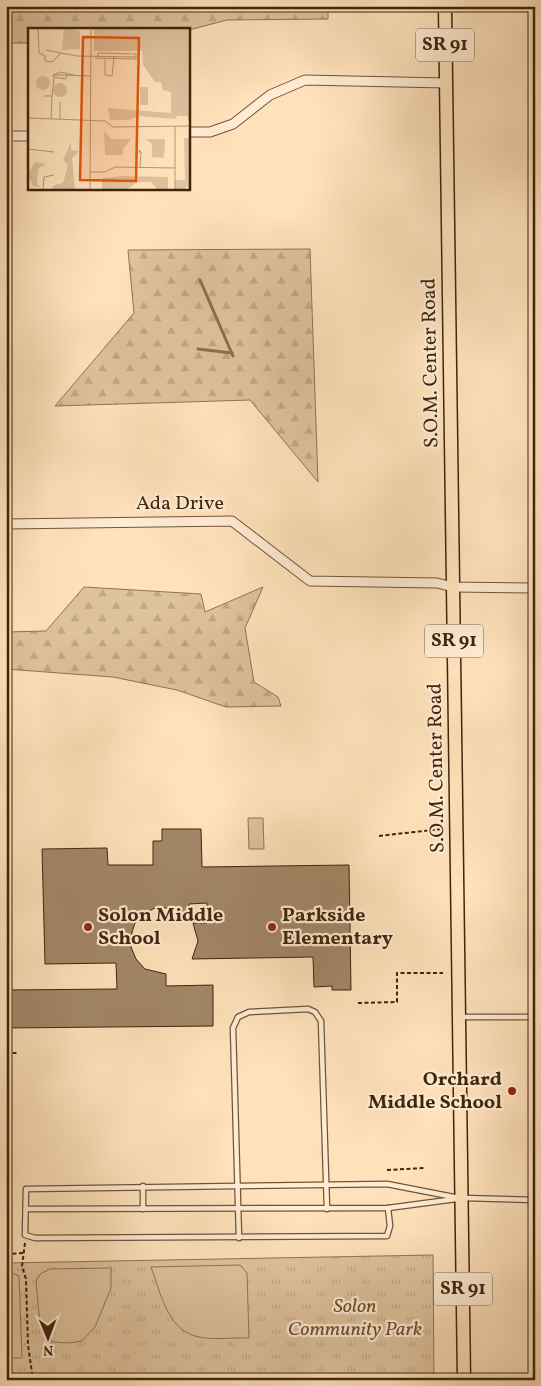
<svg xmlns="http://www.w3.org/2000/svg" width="541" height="1386" font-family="Vollkorn,serif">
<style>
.forest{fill:url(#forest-firs);stroke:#907355}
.park{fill:url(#park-tufts);stroke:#907355}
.garden{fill:#dfc29e;stroke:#907355}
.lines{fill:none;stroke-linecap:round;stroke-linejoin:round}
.stream{stroke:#8c6f52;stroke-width:3}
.building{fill:#a38768;stroke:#40240c}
.lane-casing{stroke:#705438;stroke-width:7}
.street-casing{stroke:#705438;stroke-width:11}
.primary-casing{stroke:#40240c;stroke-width:15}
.path{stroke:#40240c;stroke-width:2;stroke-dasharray:4 2.5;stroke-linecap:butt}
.lane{stroke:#ffecd3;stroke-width:4.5}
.street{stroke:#ffecd3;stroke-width:9}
.primary{stroke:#ffe2bc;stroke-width:12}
.poi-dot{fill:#8f2418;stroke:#ffecd3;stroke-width:2}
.labels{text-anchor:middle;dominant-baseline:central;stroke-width:4.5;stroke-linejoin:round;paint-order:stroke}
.shield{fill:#ffecd3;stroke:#796048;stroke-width:1}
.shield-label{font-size:19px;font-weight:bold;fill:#40240c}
.street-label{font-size:20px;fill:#40240c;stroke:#ffecd3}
.poi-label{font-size:20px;font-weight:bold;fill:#40240c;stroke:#ffecd3;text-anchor:start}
.park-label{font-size:20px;font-style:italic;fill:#684c30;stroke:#ffecd3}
.inset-road{fill:none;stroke:#b39676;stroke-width:1}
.view{fill:#e0560c;fill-opacity:0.15;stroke:#e0560c;stroke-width:2.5}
.inset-edge{fill:none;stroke:#40240c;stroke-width:2.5}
</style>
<defs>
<pattern id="forest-firs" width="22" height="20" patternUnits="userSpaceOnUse" patternTransform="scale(1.25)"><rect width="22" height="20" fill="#dfc29e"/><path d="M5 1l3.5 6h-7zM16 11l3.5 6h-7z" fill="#c0a787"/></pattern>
<pattern id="park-tufts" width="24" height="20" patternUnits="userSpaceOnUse" patternTransform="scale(1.25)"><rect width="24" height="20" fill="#dfc29e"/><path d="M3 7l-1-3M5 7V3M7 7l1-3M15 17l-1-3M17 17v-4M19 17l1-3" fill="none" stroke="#c0a787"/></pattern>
</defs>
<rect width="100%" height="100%" fill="#ffe2bc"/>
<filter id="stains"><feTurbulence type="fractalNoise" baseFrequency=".004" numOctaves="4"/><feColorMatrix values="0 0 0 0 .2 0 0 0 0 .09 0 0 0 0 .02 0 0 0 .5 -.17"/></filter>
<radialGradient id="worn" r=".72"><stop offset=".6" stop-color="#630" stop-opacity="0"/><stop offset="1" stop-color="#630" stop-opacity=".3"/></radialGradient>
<!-- forest -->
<g class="forest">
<polygon points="6,6 328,6 328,19 227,20 189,30 29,29 29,43 6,43"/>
<polygon points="310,249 318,482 250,400 55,406 134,313 128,250"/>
<polygon points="84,587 201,594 205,612 263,587 245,628 254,682 278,697 281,706 226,707 177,690 113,677 6,669 6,632 46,631"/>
</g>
<!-- park -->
<polygon class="park" points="433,1255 434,1380 6,1380 6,1263"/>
<!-- garden -->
<g class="garden">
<polygon points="248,818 263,818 264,849 249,849"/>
<path d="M240,1265L247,1273L249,1338C232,1337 212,1341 195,1336C167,1328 160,1291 151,1267Z"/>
<polygon points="111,1268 111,1288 95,1327 82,1341 68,1343 53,1342 40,1325 36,1281 40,1274 50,1269"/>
<polygon points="6,1270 19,1276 22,1358 6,1358"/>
</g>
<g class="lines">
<!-- stream -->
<g class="stream">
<polyline points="200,280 233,356"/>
<polyline points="198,349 232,353"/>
</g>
</g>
<!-- building -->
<polygon class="building" points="162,829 201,829 202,867 349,865 351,990 332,990 332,986 314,987 313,957 192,959 198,941 193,923 207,923 207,903 189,904 189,918 172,908 155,908 147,912 135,923 132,932 131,947 136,959 145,969 166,974 166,986 213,985 213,1026 6,1028 6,990 117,989 116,963 45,964 42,849 107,848 108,865 153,865 153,841 162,841"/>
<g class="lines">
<defs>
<g id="lane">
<polyline points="460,1017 535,1017"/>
<polyline points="143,1186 143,1209"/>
<polyline points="464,1198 535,1200"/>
<polyline points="388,1208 390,1226 387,1236 35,1238 25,1235 26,1189 387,1184 459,1198"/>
<polyline points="26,1209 388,1208 456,1199"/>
<polyline points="239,1238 233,1028 238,1017 249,1012 308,1009 315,1012 321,1021 327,1209"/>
</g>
<g id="street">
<polyline points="189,132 210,132 233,124 270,95 305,80 446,83"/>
<polyline points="6,136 29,136"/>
<polyline points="6,524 232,521 310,581 437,583 453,587 535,588"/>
</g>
<polyline id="primary" points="445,6 464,1380"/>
</defs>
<!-- lane casing -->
<use href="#lane" class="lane-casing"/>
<!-- street casing -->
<use href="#street" class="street-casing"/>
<!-- primary casing -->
<use href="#primary" class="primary-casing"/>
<!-- path -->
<g class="path">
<polyline points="379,836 441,829"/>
<polyline points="358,1003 397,1002 397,973 443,973"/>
<polyline points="6,1053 17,1053"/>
<polyline points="387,1170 424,1168"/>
<polyline points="25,1243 22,1266 26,1279 28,1345 33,1380"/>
<polyline points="6,1254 24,1253"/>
</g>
<!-- lane -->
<use href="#lane" class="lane"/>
<!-- street -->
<use href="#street" class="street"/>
<!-- primary -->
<use href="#primary" class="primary"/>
</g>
<!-- markers -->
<g class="poi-dot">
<circle cx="88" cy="927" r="5"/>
<circle cx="272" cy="927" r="5"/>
<circle cx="512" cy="1091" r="5"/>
</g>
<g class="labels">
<!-- shield labels -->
<g class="shield">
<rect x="416" y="28.5" width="58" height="33" rx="4"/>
<rect x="425" y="624.5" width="58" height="33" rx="4"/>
<rect x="434" y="1272.5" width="58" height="33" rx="4"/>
</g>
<g class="shield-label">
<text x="445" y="45">SR 91</text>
<text x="454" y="641">SR 91</text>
<text x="463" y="1289">SR 91</text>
</g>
<!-- street labels -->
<g class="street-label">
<text transform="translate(431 363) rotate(-91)">S.O.M. Center Road</text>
<text x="180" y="504">Ada Drive</text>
<text transform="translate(437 768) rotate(-91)">S.O.M. Center Road</text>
</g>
<!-- poi labels -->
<g class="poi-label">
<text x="98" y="916">Solon Middle<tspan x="98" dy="23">School</tspan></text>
<text x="282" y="916">Parkside<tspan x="282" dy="23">Elementary</tspan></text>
<text x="502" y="1080" text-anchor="end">Orchard<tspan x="502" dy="23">Middle School</tspan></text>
</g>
<!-- park labels -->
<g class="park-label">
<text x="355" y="1307">Solon<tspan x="355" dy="23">Community Park</tspan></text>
</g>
</g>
<!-- overview -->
<g transform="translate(28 28)">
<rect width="162" height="162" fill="#ffe2bc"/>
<path d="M126,16H162V96L159,88H149L148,91L111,88L100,92H82L80,80L143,85V64L135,62L133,54H127L115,37L114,23ZM76,103L83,111H103L95,121V127H77ZM156,110H162L163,159L161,162L159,157L156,162H147V152H157ZM118,111H137L136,130L124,129V116ZM43,115V122L51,123L44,130L47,161L23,162L26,157L35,155L40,137L35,132ZM7,134L18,136L10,141L9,156L13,159L5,158L0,147ZM94,148L140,149V162H130L123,154H110L98,162H74V150Z" fill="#dfc29e"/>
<path d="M66,0H162V16H126L117,23H66Z" fill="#dfc29e"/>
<path d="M36,0L52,3V21L34,22ZM75,0H106V3L104,6L99,3V10H84L83,6L75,7ZM109,0H126L125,8L121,12H109ZM8 55a7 7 0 1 1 14 0a7 7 0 1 1-14 0ZM25 62a7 7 0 1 1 14 0a7 7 0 1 1-14 0ZM112,59H120V77H112Z" fill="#dfc29e"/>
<path class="inset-road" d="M10,0L11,25L17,28V33L24,34L33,25L49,28L108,29M18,22L33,25M67,30L108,31V26L70,25V28M77,31V47L84,48L86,29M25,47L32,44L46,47M39,47L38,51L25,49V47H35L63,48M16,68H24L23,91M24,68L26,50M0,90L77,93L85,99L163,98M32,91V74M147,99V162M0,121L26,124M112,139L113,124L111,122L112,125M63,144H77L87,139L147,140M15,162L16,149L26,147M62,162L63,0"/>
<path class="view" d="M55,9L111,10L108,153L52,152Z"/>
<rect width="162" height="162" class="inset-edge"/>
</g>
<!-- margin -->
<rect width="541" height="1386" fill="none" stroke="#ffe2bc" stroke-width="25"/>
<rect x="8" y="8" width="526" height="1371" fill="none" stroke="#40240c" stroke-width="2.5"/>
<rect x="12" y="12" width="516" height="1361" fill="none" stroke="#40240c"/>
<!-- north arrow -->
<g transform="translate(48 1338) rotate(179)" stroke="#ffecd3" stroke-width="4" paint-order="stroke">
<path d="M0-4L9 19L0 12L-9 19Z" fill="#40240c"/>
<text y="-8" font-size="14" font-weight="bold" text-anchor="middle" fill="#40240c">N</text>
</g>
<rect width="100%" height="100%" filter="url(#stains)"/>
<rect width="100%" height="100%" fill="url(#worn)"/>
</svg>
